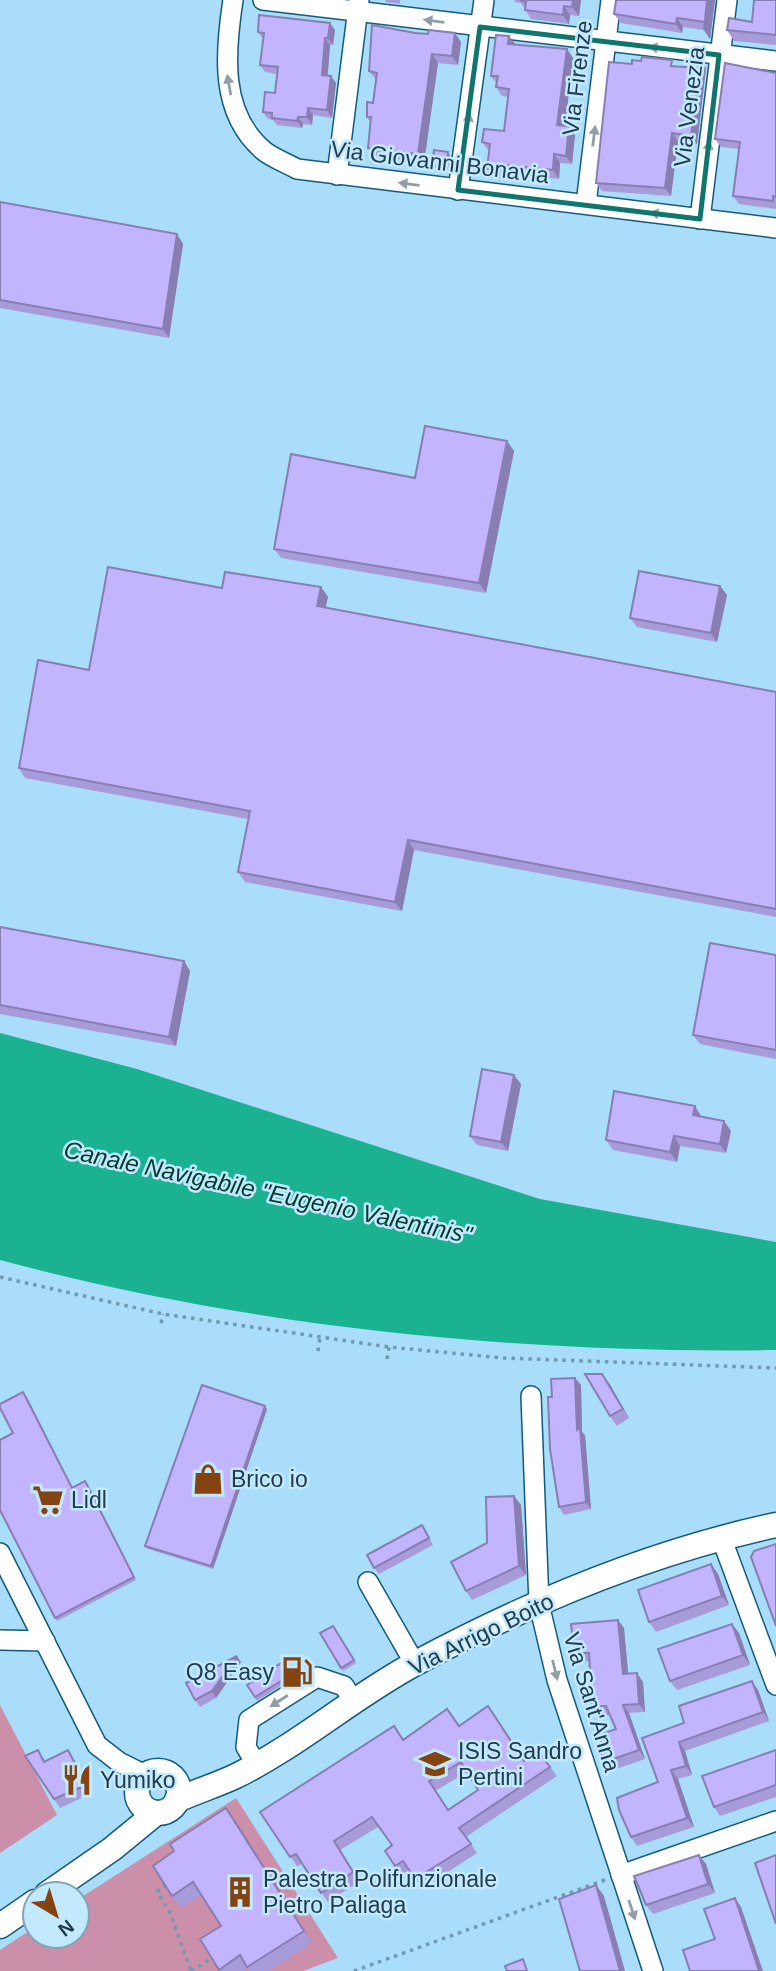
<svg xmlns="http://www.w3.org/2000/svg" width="776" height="1971" font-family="Arial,sans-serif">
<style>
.green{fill:#cc8fa9}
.water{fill:#1ab291}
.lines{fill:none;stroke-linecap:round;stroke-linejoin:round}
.minor-casing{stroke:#125b7a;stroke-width:22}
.major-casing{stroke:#125b7a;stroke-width:27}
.path{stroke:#7099b0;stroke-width:3.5;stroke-dasharray:3.5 5;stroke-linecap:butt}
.minor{stroke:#fff;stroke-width:19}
.major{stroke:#fff;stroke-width:24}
.wall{fill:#a79bda;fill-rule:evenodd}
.shaded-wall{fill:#887eb1}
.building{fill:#c2b4fd;stroke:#887eb1;stroke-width:2;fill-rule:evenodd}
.oneway{fill:#909ea5}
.marked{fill:none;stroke:#0f766e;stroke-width:5;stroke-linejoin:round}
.labels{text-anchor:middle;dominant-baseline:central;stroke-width:5;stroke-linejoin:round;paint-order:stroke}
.street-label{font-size:23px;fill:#213d4b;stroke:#c2e9fe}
.poi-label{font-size:23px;fill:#213d4b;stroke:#c2e9fe;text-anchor:start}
.water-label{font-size:24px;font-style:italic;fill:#003c2e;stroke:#c2e9fe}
</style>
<rect width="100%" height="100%" fill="#a9ddfa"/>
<!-- green -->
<g class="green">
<polygon points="0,1705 57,1815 0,1853"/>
<polygon points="236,1798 338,1958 303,1971 0,1971 0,1950 35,1927 35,1936 77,1936 77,1900"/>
</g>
<!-- water -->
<path class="water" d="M0,1033L137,1069L540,1199L776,1242V1350C520,1354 248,1327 0,1260Z"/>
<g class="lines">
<defs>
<g id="minor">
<path d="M233,0C225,52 219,113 264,151C273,158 286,163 297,169L776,228"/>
<polyline points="263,0 776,61"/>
<polyline points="337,175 359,0"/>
<polyline points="458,190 484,0"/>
<polyline points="586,204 611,0"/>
<polyline points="700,219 727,0"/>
<polyline points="531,1396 539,1604 557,1680 653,1971"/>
<polyline points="721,1537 776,1685"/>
<polyline points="0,1553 97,1745 119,1762 145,1775"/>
<polyline points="368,1582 415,1664"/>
<polyline points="0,1640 45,1641"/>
<polyline points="256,1764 246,1747 249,1720 317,1677 344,1686 354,1702"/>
<polyline points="621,1875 776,1821"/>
</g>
<g id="major">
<circle cx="158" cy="1792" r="21"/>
<path d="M177,1800C197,1791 217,1785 236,1776C299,1745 354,1696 416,1663C530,1602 650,1552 776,1525"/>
<polyline points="47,1894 112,1849 156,1813"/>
<polyline points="0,1926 35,1902"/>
</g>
</defs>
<!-- minor casing -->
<use href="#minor" class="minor-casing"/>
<!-- major casing -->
<use href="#major" class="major-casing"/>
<!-- path -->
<g class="path">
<polyline points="0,1277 163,1314 389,1347 503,1358 776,1368"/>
<polyline points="161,1323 163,1314"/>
<polyline points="318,1351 320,1338"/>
<polyline points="387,1359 389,1347"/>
<polyline points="166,1884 157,1892 169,1910 191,1971"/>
<polyline points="191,1971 212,1958"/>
<polyline points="354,1971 605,1880"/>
</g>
<!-- minor -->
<use href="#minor" class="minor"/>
<!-- major -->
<use href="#major" class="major"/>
</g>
<!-- wall -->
<g class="wall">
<polygon points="385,0 400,0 400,4 386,2"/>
<polygon points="514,0 581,0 579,16 570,15 569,24 531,19 521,3 515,2"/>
<polygon points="715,0 710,39 704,30 683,27 682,33 621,23 614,14"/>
<polygon points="776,0 776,45 734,41 727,30 752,22"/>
<polygon points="335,30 333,45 330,45 328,75 336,83 332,118 313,115 312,125 303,124 302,128 277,125 273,120 268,119 263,112 275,93 277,74 265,72 260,65 263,39 258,32"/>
<polygon points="461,42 458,65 438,63 424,163 374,156 368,148 370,122 367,117 373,103 376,80 369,71"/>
<polygon points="515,45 573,58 565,126 575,135 572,164 560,163 559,179 511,174 512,180 493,178 487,169 489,151 482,142 504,131 508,97 502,96 496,87 496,83 491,76"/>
<polygon points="632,64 706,68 697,144 678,141 671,196 602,191 596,183"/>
<polygon points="776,73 776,209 739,204 733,196 739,149 721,147 715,139"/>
<polygon points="448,152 450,156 448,170 435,168 432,165"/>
<polygon points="0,202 177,234 183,244 169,338 0,308"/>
<polygon points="507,441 514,451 486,593 281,558 274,549 415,478"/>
<polygon points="720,586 727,595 717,642 637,627 630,618"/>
<polygon points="321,587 328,597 325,607 776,692 776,917 414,850 402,911 245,882 238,872 248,819 25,778 19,768 89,670 222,588"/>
<polygon points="0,927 184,961 190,971 176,1046 0,1014"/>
<polygon points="776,955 776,1059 700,1044 693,1035"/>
<polygon points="521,1084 508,1151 477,1145 470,1136"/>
<polygon points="701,1116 701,1117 724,1121 731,1131 726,1153 680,1146 677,1162 613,1150 606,1140"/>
<polygon points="609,1383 629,1418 617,1426 610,1416"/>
<polygon points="581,1385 582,1432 585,1435 591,1509 564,1515 559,1507 552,1397"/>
<polygon points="26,1395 73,1488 85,1481 88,1485 136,1580 57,1621 55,1618 13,1433"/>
<polygon points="267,1409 213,1569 148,1549 145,1546"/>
<polygon points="521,1505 526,1575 472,1600 466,1591 487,1543"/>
<polygon points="422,1525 433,1545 379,1574 374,1568"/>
<polygon points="711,1564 718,1574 729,1605 656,1632 649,1622"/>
<polygon points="333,1626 356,1663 343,1671 320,1633"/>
<polygon points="624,1628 628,1674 643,1682 645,1712 629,1713 645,1759 610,1771 605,1762 616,1729 610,1715 598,1716 592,1707 590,1661 580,1662 574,1653"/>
<polygon points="739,1633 750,1665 677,1690 670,1681"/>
<polygon points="286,1660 296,1676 257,1701 247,1685"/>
<polygon points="241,1662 216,1698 200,1707 195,1700"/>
<polygon points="758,1690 769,1721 685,1751 692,1775 678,1779 694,1827 637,1846 631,1837 658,1782 684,1723"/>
<path d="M459,1726L525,1761L537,1750L557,1776L466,1837L477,1853L422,1889L409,1870L402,1875L385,1851L392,1845L378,1827L340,1850L360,1881L328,1902L302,1864L297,1866L260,1812L403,1740ZM467,1772L478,1790L448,1810L435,1791Z"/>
<polygon points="68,1750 73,1758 92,1793 60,1808 25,1756 44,1758 45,1761"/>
<polygon points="776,1750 776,1797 720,1816 714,1807"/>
<polygon points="235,1820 312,1943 269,1971 250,1971 248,1968 244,1971 219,1971 200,1939 221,1926 201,1895 181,1908 172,1896"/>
<polygon points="706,1864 715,1893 653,1914 646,1905"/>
</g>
<!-- shaded-wall -->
<g class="shaded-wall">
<polygon points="573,0 581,0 579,16 572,7"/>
<polygon points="707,0 715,0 710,39 704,30"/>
<polygon points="564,6 570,15 569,24 563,15"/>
<polygon points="677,18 683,27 682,33 676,24"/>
<polygon points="330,23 335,30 333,45 328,38"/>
<polygon points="455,33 461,42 458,65 452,56"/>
<polygon points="509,36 516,45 508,44"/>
<polygon points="325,38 330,45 327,82 322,75"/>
<polygon points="567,49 573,58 564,134 557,125"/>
<polygon points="432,54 438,63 424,163 418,154"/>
<polygon points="701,60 706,68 697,144 691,136"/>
<polygon points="331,76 336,83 332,118 327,110"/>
<polygon points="308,108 313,115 312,125 307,117"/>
<polygon points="298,117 303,124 302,128 297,121"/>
<polygon points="569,126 575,135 572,164 566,156"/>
<polygon points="672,133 678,141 671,196 665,188"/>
<polygon points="448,152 450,156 448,170 446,167"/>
<polygon points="554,154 560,163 559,179 553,170"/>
<polygon points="505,165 511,174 512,180 505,171"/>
<polygon points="177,234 183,244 169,338 163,329"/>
<polygon points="507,441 514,451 486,593 479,583"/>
<polygon points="720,586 727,595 717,642 711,633"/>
<polygon points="321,587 328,597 324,615 317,606"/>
<polygon points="408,840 414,850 402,911 395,902"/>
<polygon points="184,961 190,971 176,1046 169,1037"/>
<polygon points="514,1075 521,1084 508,1151 501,1142"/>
<polygon points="695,1106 701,1116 700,1125 693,1115"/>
<polygon points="724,1121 731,1131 726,1153 720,1144"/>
<polygon points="674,1136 680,1146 677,1162 670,1152"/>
<polygon points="602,1374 609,1383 629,1418 623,1409"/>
<polygon points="575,1378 581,1385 582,1432 585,1435 591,1509 586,1502 577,1430"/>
<polygon points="265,1406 267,1409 213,1569 211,1566"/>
<polygon points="514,1496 521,1505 526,1575 519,1566"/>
<polygon points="711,1564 718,1574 729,1605 722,1596"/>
<polygon points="618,1620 624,1628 629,1683 623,1674"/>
<polygon points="732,1624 739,1633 750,1665 743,1655"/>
<polygon points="237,1656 241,1662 216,1698 212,1691"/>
<polygon points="637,1673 643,1682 645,1712 639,1704"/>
<polygon points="752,1681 758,1690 769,1721 763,1712"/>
<polygon points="623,1705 629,1713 645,1759 639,1750"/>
<polygon points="679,1742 685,1751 692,1775 686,1766"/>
<polygon points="68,1750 73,1758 92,1793 86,1785"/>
<polygon points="671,1770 678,1779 694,1827 687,1818"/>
<polygon points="226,1808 235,1820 312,1943 304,1931"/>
<polygon points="699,1855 706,1864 715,1893 708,1884"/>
<polygon points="596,1885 604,1896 625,1971 620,1971"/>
<polygon points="735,1898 741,1907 763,1971 759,1971"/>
</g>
<!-- building -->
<g class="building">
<polygon points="520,0 573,0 572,7 564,6 563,15 525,10 526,2"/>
<polygon points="616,0 707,0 704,30 705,22 677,18 676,24 614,14"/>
<polygon points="754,0 776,0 776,35 727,30 729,18 752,22"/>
<polygon points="259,15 330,23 328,38 325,38 322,75 331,76 327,110 308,108 307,117 298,117 297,121 272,118 272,113 263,112 265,92 275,93 278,67 260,65 264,33 258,32"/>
<polygon points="372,25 415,33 428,34 429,30 455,33 452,56 432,54 418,154 368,148 371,117 367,117 367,102 373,103 377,73 369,71"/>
<polygon points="496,35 509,36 508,44 567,49 557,125 569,126 566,156 554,154 553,170 505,165 505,171 487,169 490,144 482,142 484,129 504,131 509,89 496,87 498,76 491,76"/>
<polygon points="642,57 672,60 671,66 698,68 701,60 691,136 672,133 665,188 596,183 609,62 632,64 632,60 641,61"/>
<polygon points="725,63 776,73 776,197 773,196 773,201 733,196 740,142 715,139"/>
<polygon points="434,150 448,152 446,167 432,165"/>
<polygon points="0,202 177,234 163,329 0,300"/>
<polygon points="425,426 507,441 479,583 274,549 291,454 415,478"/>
<polygon points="108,567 222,588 225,572 321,587 317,606 776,692 776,909 408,840 395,902 238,872 250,811 19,768 38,660 89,670"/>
<polygon points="639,571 720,586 711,633 630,618"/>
<polygon points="0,927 184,961 169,1037 0,1005"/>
<polygon points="710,943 776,955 776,1050 693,1035"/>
<polygon points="482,1069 514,1075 501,1142 470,1136"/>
<polygon points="614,1091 695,1106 693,1115 724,1121 720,1144 674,1136 670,1152 606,1140"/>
<polygon points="585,1374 602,1374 623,1409 610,1416"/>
<polygon points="575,1378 577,1430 580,1428 586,1502 559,1507 550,1449 548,1397 552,1397 551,1379"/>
<polygon points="202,1385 265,1406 211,1566 145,1546"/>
<polygon points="23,1392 72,1488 85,1481 134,1577 55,1618 0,1510 0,1440 13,1433 0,1408 0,1404"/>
<polygon points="514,1496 519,1566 466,1591 451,1562 487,1543 486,1497"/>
<polygon points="422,1525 429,1538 374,1568 367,1555"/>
<polygon points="776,1544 776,1626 751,1557 754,1551"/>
<polygon points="711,1564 722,1596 649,1622 638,1590"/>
<polygon points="618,1620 623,1674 637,1673 639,1704 623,1705 639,1750 605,1762 598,1747 603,1746 599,1735 616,1729 606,1706 592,1707 589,1653 574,1653 571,1624"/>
<polygon points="732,1624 743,1655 670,1681 658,1649"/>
<polygon points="333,1626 354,1660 341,1668 320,1633"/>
<polygon points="237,1656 212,1691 195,1700 186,1683"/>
<polygon points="286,1660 294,1673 255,1697 247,1685"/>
<polygon points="752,1681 763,1712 679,1742 686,1766 671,1770 687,1818 631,1837 619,1810 617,1798 658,1782 642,1738 684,1723 679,1706"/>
<path d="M488,1706L524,1761L537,1750L550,1767L459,1828L471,1844L415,1879L403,1861L395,1866L385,1851L392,1845L372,1817L334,1841L353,1872L321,1893L296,1854L290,1857L260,1812L394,1726L403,1740L447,1709L459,1726ZM461,1762L478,1790L448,1810L429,1781Z"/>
<polygon points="38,1750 44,1762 68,1750 86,1785 54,1799 25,1756"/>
<polygon points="776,1750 776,1785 714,1807 702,1776"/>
<polygon points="226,1808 304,1931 247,1967 240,1955 219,1970 200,1939 221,1926 193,1882 172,1896 153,1866 174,1851 170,1844"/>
<polygon points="699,1855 708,1884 646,1905 634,1876"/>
<polygon points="776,1855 776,1924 755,1863"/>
<polygon points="596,1885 620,1971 580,1971 559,1899"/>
<polygon points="735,1898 759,1971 690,1971 683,1950 715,1939 704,1909"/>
<polygon points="523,1959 527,1971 507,1971 505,1966"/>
</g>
<!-- one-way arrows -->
<defs><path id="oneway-solid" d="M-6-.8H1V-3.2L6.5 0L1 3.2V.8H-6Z" transform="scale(1.75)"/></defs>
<g class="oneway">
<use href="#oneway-solid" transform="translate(434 21) rotate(-173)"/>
<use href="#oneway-solid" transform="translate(659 48) rotate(-174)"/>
<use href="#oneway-solid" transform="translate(229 85) rotate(-100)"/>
<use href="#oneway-solid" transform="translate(468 123) rotate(-82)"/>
<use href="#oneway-solid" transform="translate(594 136) rotate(-83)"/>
<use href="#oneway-solid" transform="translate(708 151) rotate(-83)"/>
<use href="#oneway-solid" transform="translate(409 184) rotate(-173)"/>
<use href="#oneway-solid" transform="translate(660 214) rotate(-172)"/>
<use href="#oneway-solid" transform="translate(555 1670) rotate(76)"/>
<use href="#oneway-solid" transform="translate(279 1701) rotate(147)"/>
<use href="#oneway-solid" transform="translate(632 1910) rotate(72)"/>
</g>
<!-- marked area -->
<path class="marked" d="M480,27L719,55L700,219L458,190Z"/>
<!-- icons -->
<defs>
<symbol id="shop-bare" viewBox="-9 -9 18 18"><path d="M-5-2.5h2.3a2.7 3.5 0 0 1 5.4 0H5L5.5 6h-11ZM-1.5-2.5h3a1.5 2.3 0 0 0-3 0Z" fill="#854311" stroke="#c2e9fe" stroke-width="2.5" paint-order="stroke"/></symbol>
<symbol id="supermarket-bare" viewBox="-9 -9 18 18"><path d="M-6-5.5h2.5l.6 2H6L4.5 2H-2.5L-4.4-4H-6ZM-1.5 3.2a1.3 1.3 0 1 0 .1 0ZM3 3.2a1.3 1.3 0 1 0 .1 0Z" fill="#854311" stroke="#c2e9fe" stroke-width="2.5" paint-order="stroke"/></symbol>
<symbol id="fuel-bare" viewBox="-9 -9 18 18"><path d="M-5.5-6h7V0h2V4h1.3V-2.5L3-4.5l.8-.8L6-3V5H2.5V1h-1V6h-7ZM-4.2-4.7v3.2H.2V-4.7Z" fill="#854311" stroke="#c2e9fe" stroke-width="2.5" paint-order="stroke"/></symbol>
<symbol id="school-bare" viewBox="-9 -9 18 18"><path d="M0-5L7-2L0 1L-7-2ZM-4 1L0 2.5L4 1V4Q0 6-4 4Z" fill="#854311" stroke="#c2e9fe" stroke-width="2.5" paint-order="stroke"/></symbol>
<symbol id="restaurant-bare" viewBox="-9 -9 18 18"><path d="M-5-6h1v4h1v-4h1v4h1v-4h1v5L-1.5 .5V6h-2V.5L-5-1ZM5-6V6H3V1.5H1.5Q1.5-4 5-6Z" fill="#854311" stroke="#c2e9fe" stroke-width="2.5" paint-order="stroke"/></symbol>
<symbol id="building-bare" viewBox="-9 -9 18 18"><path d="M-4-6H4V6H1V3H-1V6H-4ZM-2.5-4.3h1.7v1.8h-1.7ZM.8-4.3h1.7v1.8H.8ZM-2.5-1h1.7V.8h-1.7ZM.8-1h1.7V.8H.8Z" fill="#854311" stroke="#c2e9fe" stroke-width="2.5" paint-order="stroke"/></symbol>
</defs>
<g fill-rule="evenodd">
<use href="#shop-bare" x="186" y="1457" width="44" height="44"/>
<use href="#supermarket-bare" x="26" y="1478" width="44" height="44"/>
<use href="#fuel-bare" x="275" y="1650" width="44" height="44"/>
<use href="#school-bare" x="413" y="1742" width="44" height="44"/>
<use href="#restaurant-bare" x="55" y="1758" width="44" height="44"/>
<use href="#building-bare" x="218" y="1870" width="44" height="44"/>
</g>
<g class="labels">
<!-- street labels -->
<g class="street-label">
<text transform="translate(577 78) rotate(-83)">Via Firenze</text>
<text transform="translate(689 107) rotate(-83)">Via Venezia</text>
<text transform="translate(440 162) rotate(7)">Via Giovanni Bonavia</text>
<text transform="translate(481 1634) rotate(-26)">Via Arrigo Boito</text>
<text transform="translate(592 1702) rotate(73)">Via Sant'Anna</text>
</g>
<!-- poi labels -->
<g class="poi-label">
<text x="231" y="1479">Brico io</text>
<text x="71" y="1500">Lidl</text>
<text x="274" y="1672" text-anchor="end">Q8 Easy</text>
<text x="458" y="1751">ISIS Sandro<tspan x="458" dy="26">Pertini</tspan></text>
<text x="100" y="1780">Yumiko</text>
<text x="263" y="1879">Palestra Polifunzionale<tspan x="263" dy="26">Pietro Paliaga</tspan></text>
</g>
<!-- water labels -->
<g class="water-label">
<text transform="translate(268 1192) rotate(12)">Canale Navigabile "Eugenio Valentinis"</text>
</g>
</g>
<!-- north arrow -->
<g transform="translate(56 1915) rotate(142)"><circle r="33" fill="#c2e9fe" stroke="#82a4b6" stroke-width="2"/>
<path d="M0-5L12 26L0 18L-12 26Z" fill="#854311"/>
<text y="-10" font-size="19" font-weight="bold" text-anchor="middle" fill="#213d4b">N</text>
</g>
</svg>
